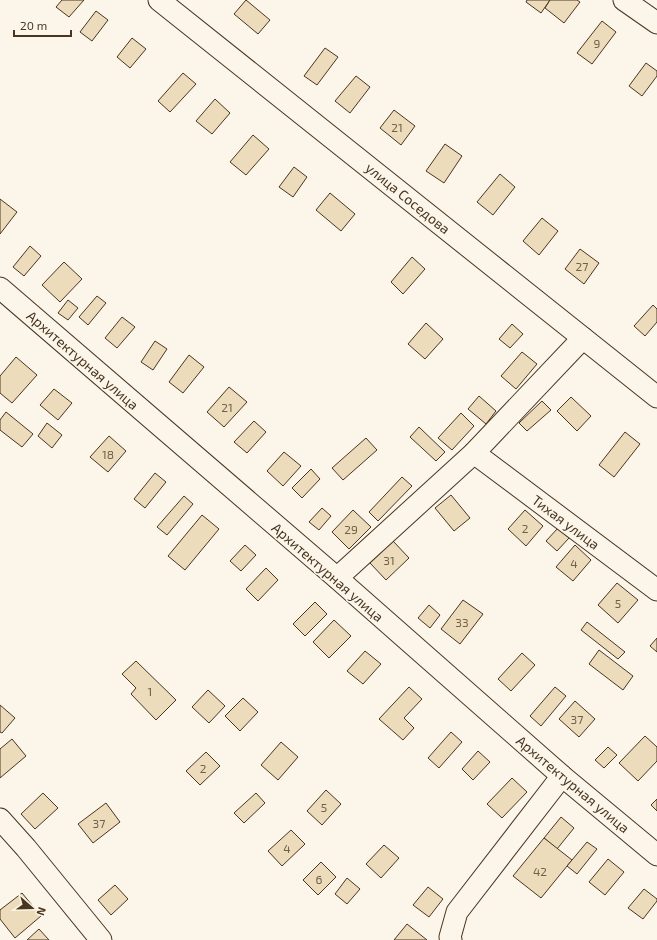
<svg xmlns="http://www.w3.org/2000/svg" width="657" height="940" font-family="'Exo 2',sans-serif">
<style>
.building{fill:#ecdcbc;stroke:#4a3520}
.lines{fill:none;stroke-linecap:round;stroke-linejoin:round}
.minor-casing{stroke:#4a3520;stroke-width:23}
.minor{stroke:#fbf6e9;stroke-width:21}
.labels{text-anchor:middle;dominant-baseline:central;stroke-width:3;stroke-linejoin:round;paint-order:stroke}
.number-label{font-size:12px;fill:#725f47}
.street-label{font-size:14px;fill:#4a3520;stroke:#fbf6e9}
</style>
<rect width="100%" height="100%" fill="#fbf6e9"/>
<!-- building -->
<g class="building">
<polygon points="62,0 84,0 69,17 56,7"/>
<polygon points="246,0 270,20 258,34 234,14"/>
<polygon points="527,0 550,0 541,13 526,2"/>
<polygon points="550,0 577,0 580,2 564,23 545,8"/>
<polygon points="96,11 108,20 92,41 80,32"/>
<polygon points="602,21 616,32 592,64 577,53"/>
<polygon points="132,38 146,49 130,68 117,57"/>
<polygon points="325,48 338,57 317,85 304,76"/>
<polygon points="646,63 657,71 657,76 642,96 629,86"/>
<polygon points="183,73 196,84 170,112 158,101"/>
<polygon points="356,76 370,87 350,113 335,101"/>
<polygon points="215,99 230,113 212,134 196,121"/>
<polygon points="394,110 415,126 401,145 380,128"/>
<polygon points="253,135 269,149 246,175 230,162"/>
<polygon points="445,144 462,156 444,183 426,171"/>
<polygon points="294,167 307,177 293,197 279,187"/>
<polygon points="500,174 515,187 493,215 477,202"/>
<polygon points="330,193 355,214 341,231 316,210"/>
<polygon points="0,199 17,212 0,234"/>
<polygon points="542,218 558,231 539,255 523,241"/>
<polygon points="30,246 41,256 24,276 13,267"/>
<polygon points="580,249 599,263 584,284 565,269"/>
<polygon points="412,257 425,269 403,294 391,282"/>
<polygon points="64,262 82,279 60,302 42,285"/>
<polygon points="97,296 106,303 88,325 79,317"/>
<polygon points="68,300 78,308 68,320 58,313"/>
<polygon points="653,305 657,309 657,322 645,336 634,326"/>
<polygon points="122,317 135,327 117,348 105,338"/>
<polygon points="426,323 443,339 425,359 408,344"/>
<polygon points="512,324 523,334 510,348 499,339"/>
<polygon points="155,341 167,349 153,370 141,362"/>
<polygon points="522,352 537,364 516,389 501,376"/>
<polygon points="189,355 204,367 183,393 169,382"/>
<polygon points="16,357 37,375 12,403 0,393 0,376"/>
<polygon points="229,387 247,402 224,427 207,412"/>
<polygon points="54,389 72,403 58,420 40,405"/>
<polygon points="479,396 496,411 486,424 468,409"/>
<polygon points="571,397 591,416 577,431 557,411"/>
<polygon points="542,401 551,410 527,431 519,423"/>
<polygon points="6,412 33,434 22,447 0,430 0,420"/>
<polygon points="461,413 474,426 452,450 438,438"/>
<polygon points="254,421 266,432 247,453 234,442"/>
<polygon points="47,423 62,435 52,448 38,436"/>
<polygon points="419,427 445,452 436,461 410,437"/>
<polygon points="625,432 640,444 614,477 599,465"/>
<polygon points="109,436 126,451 108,472 90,457"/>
<polygon points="366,438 377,450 343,480 332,468"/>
<polygon points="284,452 301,466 283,486 267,471"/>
<polygon points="311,469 320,479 302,498 292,488"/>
<polygon points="155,473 166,482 145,508 134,499"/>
<polygon points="402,477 412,486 378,521 369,512"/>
<polygon points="451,495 470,518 454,531 435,508"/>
<polygon points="184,496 193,504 167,535 157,527"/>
<polygon points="322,508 331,516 319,530 309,522"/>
<polygon points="353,510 371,527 349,549 332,532"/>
<polygon points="525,510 543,526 526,546 508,529"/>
<polygon points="202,515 219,529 185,570 168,556"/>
<polygon points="558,528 569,538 557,551 546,541"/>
<polygon points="393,541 409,558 386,580 370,563"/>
<polygon points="245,545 256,555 241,571 230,561"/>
<polygon points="575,545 591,560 573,581 556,567"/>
<polygon points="266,568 278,580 258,601 246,589"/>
<polygon points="617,583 638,600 618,623 598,605"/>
<polygon points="463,600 483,614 460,644 441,629"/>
<polygon points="315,602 327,614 305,636 293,624"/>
<polygon points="429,605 440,615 430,628 418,618"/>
<polygon points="334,620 351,636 329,658 313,642"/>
<polygon points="587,622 625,652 618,659 581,630"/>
<polygon points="657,638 657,652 650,646"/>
<polygon points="599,650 633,676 623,690 589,664"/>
<polygon points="365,651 381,664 363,684 347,671"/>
<polygon points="522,653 535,665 511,691 498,679"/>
<polygon points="136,661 176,700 156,720 131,694 136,688 122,674"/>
<polygon points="409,687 422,699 404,718 414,728 403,740 379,719"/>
<polygon points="555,687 566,696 541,726 530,716"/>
<polygon points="208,690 225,706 209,723 192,707"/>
<polygon points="243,698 258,712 240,731 225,716"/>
<polygon points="575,701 595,719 579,737 559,719"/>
<polygon points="0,705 15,718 2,733 0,732"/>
<polygon points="451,732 462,742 439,768 428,758"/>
<polygon points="645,736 657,747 657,761 638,781 619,763"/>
<polygon points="12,739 26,756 0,778 0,749"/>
<polygon points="281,742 298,757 278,780 261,765"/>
<polygon points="608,747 617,755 604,768 595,760"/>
<polygon points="478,751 490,762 473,780 462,769"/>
<polygon points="206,752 220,766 200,785 186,771"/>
<polygon points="512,778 527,792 502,818 487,804"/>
<polygon points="326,790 341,804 322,825 307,811"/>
<polygon points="43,793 58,808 35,829 21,814"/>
<polygon points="256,793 265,803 244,823 234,813"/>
<polygon points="657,799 657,811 651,805"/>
<polygon points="106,803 120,822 93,843 78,824"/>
<polygon points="561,817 574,828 557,849 544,838"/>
<polygon points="291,830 305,844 282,866 268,851"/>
<polygon points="544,838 572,860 541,898 513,876"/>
<polygon points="587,842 597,849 577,874 567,866"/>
<polygon points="384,845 399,858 381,878 366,864"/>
<polygon points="608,859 624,872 605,895 589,882"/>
<polygon points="321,862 336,877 318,895 303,880"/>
<polygon points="347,878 360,889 347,904 335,894"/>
<polygon points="115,885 128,899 111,915 98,900"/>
<polygon points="428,887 443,899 429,917 413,905"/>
<polygon points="644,889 657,899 657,901 643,919 628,908"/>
<polygon points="22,893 41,916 15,938 0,919 0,910"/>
<polygon points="407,924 427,940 394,940"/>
<polygon points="39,929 49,940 27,940"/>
</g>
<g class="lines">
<defs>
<g id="minor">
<polyline points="159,0 657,397"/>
<polyline points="624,0 657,23"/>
<polyline points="0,288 337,578 562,776 657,855"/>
<polyline points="474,453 657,590"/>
<polyline points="337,578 474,453 583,338"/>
<polyline points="0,819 26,848 101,940"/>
<polyline points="451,940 450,937 457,912 562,776"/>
</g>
</defs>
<!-- minor casing -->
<use href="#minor" class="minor-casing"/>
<!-- minor -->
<use href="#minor" class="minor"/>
</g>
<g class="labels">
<!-- number labels -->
<g class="number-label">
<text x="597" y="43">9</text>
<text x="397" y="127">21</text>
<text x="582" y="266">27</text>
<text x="227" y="407">21</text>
<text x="108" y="454">18</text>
<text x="525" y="528">2</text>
<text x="351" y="529">29</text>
<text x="389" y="560">31</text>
<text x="574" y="563">4</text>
<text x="618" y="603">5</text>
<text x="462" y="622">33</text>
<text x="150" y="691">1</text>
<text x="577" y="719">37</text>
<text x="203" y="768">2</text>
<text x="324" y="807">5</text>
<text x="99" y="823">37</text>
<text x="287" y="848">4</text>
<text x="540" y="871">42</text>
<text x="319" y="879">6</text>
</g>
<!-- street labels -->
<g class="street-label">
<text transform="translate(408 198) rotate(39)">улица Соседова</text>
<text transform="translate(83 360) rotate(41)">Архитектурная улица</text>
<text transform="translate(566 522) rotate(37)">Тихая улица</text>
<text transform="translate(328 572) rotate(41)">Архитектурная улица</text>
<text transform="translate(573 784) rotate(40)">Архитектурная улица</text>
</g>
</g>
<!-- north arrow -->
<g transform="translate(32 908) rotate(110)" stroke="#fbf6e9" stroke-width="3" paint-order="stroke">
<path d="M0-3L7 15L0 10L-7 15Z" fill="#4a3520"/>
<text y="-6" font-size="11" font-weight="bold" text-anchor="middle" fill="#4a3520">N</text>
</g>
<!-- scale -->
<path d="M14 30v6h57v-6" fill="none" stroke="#4a3520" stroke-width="2"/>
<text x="20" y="30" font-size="12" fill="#4a3520" stroke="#fbf6e9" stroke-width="3" paint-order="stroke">20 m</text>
</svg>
